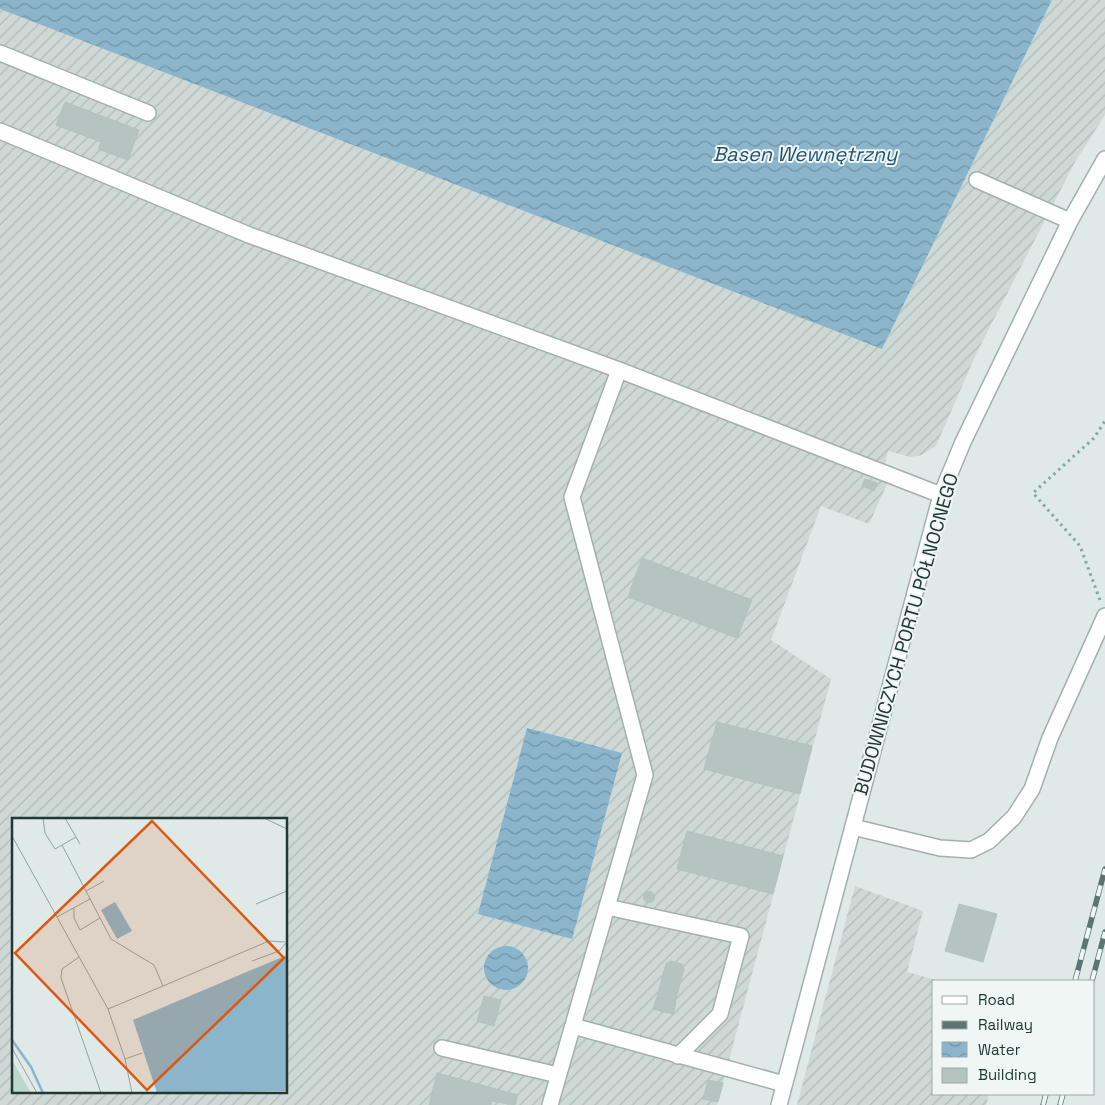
<svg xmlns="http://www.w3.org/2000/svg" width="1105" height="1105" font-family="'Space Grotesk',sans-serif">
<style>
.industrial{fill:url(#industrial-furrows);fill-rule:evenodd}
.water{fill:url(#water-waves)}
.building{fill:#b5c4c0;stroke:#b2c2bf}
.lines{fill:none;stroke-linecap:round;stroke-linejoin:round}
.minor-casing{stroke:#a3b0ae;stroke-width:18}
.path{stroke:#82aaa5;stroke-width:3;stroke-dasharray:2.5 4;stroke-linecap:butt}
.minor{stroke:#fff;stroke-width:15}
.rail-casing{stroke:#5c7472;stroke-width:5.5}
.rail{stroke:#eff6f4;stroke-width:4;stroke-dasharray:11;stroke-linecap:butt}
.labels{text-anchor:middle;dominant-baseline:central;stroke-width:4;stroke-linejoin:round;paint-order:stroke}
.street-label{font-size:19px;fill:#223836;stroke:#eff6f4}
.water-label{font-size:20px;font-style:italic;fill:#21536f;stroke:#eff6f4}
.inset-river{fill:none;stroke:#8bb5cb;stroke-width:2.5}
.inset-road{fill:none;stroke:#93a2a0;stroke-width:1}
.view{fill:#de570e;fill-opacity:0.15;stroke:#de570e;stroke-width:2.5}
.inset-edge{fill:none;stroke:#223836;stroke-width:2.5}
</style>
<defs>
<pattern id="industrial-furrows" width="10" height="10" patternUnits="userSpaceOnUse" patternTransform="scale(1.25)"><rect width="10" height="10" fill="#ced9d6"/><path d="M-1 1l2-2M0 10L10 0M9 11l2-2" fill="none" stroke="#b1bbb8"/></pattern>
<pattern id="water-waves" width="16" height="10" patternUnits="userSpaceOnUse" patternTransform="scale(1.25)"><rect width="16" height="10" fill="#8bb5cb"/><path d="M0 5q4-4 8 0t8 0" fill="none" stroke="#7194a6"/></pattern>
</defs>
<rect width="100%" height="100%" fill="#dfe9e7"/>
<!-- industrial -->
<g class="industrial">
<path d="M1052,0H1105V115L1075,162L977,352L936,446L922,455L911,457L888,451L883,472L887,484L869,524L821,506L771,640L831,679L717,1105H0V9L882,349ZM14,819H286V1091H14Z"/>
<polygon points="855,886 923,911 907,972 939,981 934,981 934,1094 989,1094 986,1105 797,1105"/>
</g>
<!-- water -->
<g class="water">
<polygon points="0,0 1052,0 882,349 0,9"/>
<polygon points="527,728 622,753 572,939 478,914"/>
<circle cx="506" cy="968" r="22"/>
</g>
<!-- building -->
<g class="building">
<polygon points="65,102 139,130 128,160 98,149 101,142 56,125"/>
<polygon points="865,479 877,483 874,491 862,486"/>
<polygon points="642,558 752,600 737,638 628,597"/>
<polygon points="717,722 812,746 800,794 704,769"/>
<polygon points="687,831 783,856 773,894 677,869"/>
<circle cx="649" cy="897" r="5.5"/>
<polygon points="959,904 997,914 983,962 945,951"/>
<polygon points="670,961 682,964 684,969 675,1002 657,997 666,964"/>
<polygon points="484,996 501,1000 494,1026 477,1021"/>
<polygon points="657,997 676,1002 673,1014 653,1009"/>
<polygon points="437,1073 518,1095 515,1105 492,1101 491,1105 429,1105"/>
<polygon points="708,1080 723,1083 718,1102 703,1099"/>
</g>
<g class="lines">
<defs>
<g id="minor">
<polyline points="0,53 148,113"/>
<polyline points="0,131 249,235 619,370"/>
<polyline points="977,180 1070,221"/>
<polyline points="853,827 940,848 971,850 989,841 1014,817 1032,789 1050,738 1105,616"/>
<polyline points="607,907 741,936 720,1014 678,1056"/>
<polyline points="573,1026 784,1084"/>
<polyline points="442,1048 558,1075"/>
<polyline points="550,1105 645,775 572,497 619,370 941,495"/>
<polyline points="779,1105 941,495 963,442 1070,221 1105,159"/>
</g>
</defs>
<!-- minor casing -->
<use href="#minor" class="minor-casing"/>
<!-- path -->
<polyline class="path" points="1100,600 1080,546 1033,493 1094,438 1105,421"/>
<!-- minor -->
<use href="#minor" class="minor"/>
<defs>
<g id="rail">
<polyline points="1075,981 1105,869"/>
<polyline points="1092,981 1105,932"/>
<polyline points="1043,1105 1046,1094"/>
<polyline points="1060,1105 1063,1094"/>
</g>
</defs>
<!-- rail casing -->
<use href="#rail" class="rail-casing"/>
<!-- rail -->
<use href="#rail" class="rail"/>
</g>
<g class="labels">
<!-- street labels -->
<g class="street-label">
<text transform="translate(906 634) rotate(-74)">BUDOWNICZYCH PORTU PÓŁNOCNEGO</text>
</g>
<!-- water labels -->
<g class="water-label">
<text x="805" y="154">Basen Wewnętrzny</text>
</g>
</g>
<!-- overview -->
<g transform="translate(12 818)">
<rect width="275" height="275" fill="#dfe9e7"/>
<path d="M0,242L19,275H0Z" fill="#bad9c8"/>
<path d="M103,84L120,113L105,121L89,92ZM275,137V273L145,275L121,202Z" fill="#8bb5cb"/>
<path class="inset-river" d="M0,222L19,249L31,275"/>
<path class="inset-road" d="M31,0L33,15L43,31L50,27M53,0L68,26M252,0L275,11M0,18L96,191L113,241L120,275M64,19L50,27L99,121L142,147L151,168L96,191M74,73L92,63M244,86L275,73M62,90V100L68,112L88,100M45,99L78,81M67,139L50,151L49,160L89,275M240,143L267,133L275,124M151,168L257,123L273,124M0,230L25,275M113,241L130,235"/>
<path class="view" d="M140,3L272,140L135,272L3,135Z"/>
<rect width="275" height="275" class="inset-edge"/>
</g>
<!-- legend -->
<rect x="932" y="980" width="162" height="115" fill="#eff6f4" stroke="#9daaa8"/>
<rect x="942" y="996" width="25" height="8" fill="#ffffff" stroke="#9daaa8"/>
<text x="978" y="1005" font-size="15" fill="#223836">Road</text>
<rect x="942" y="1021" width="25" height="8" fill="#5c7472" stroke="#9daaa8"/>
<text x="978" y="1030" font-size="15" fill="#223836">Railway</text>
<rect x="942" y="1042" width="25" height="15" fill="url(#water-waves)" stroke="#9daaa8"/>
<text x="978" y="1055" font-size="15" fill="#223836">Water</text>
<rect x="942" y="1068" width="25" height="15" fill="#b5c4c0" stroke="#9daaa8"/>
<text x="978" y="1080" font-size="15" fill="#223836">Building</text>
</svg>
